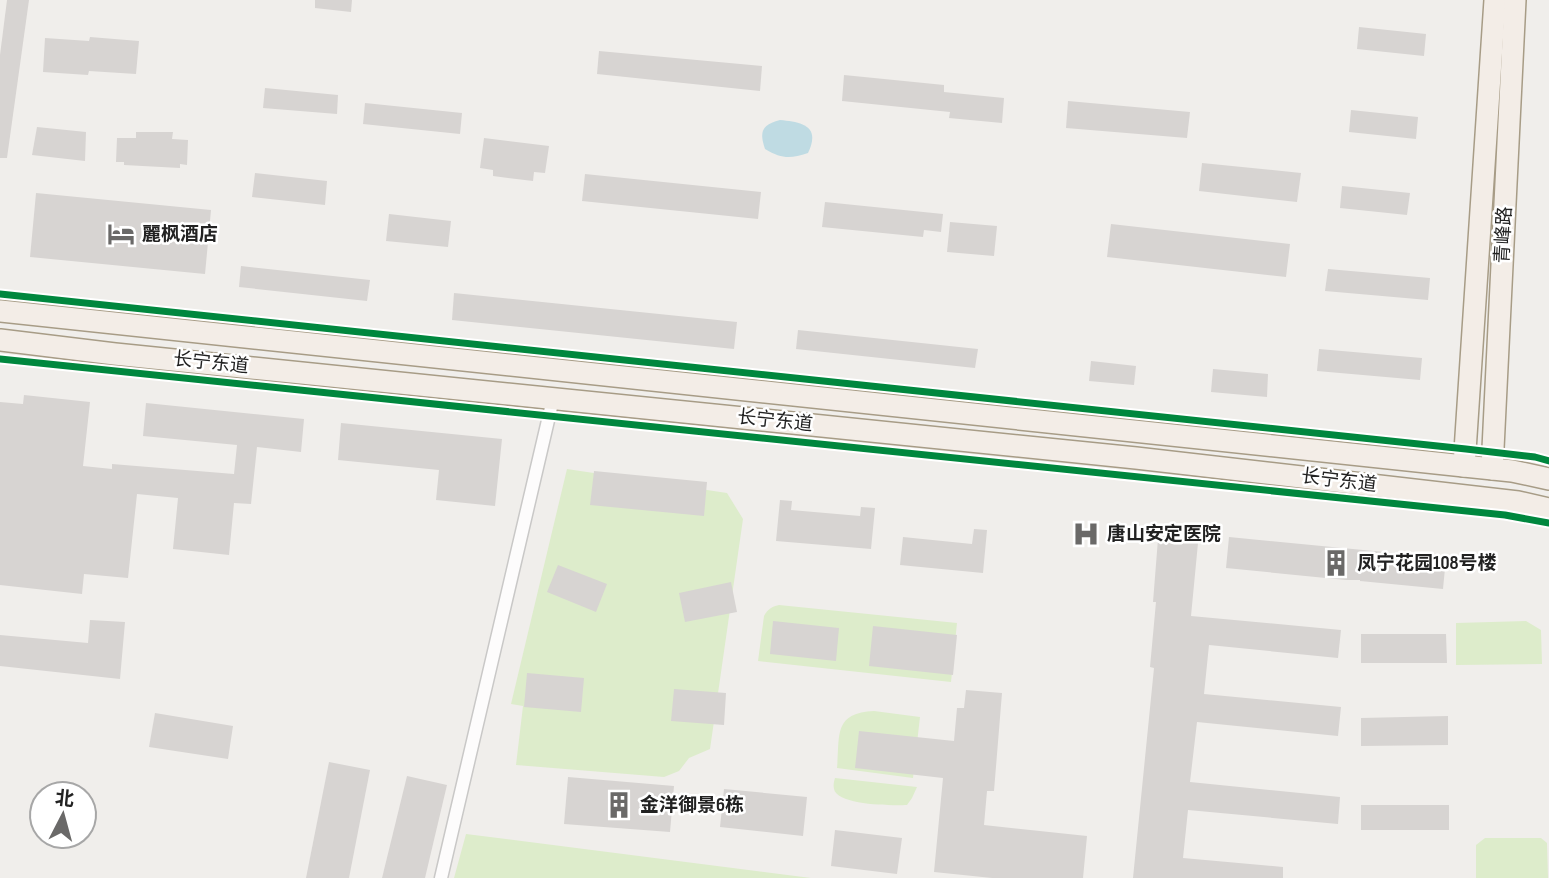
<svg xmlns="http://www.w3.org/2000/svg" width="1549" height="878" font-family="'Sofia Sans Condensed','Noto Sans SC',sans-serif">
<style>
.grass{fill:#ddeccb}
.water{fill:#bfdbe3}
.building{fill:#d7d4d2}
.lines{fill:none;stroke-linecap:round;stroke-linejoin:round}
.minor-casing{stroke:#c9c8c7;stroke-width:15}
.primary-casing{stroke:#a79c86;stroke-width:24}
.minor{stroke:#fdfcfc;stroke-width:12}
.primary{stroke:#f3ede7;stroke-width:21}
.cycleway-casing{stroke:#fff;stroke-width:11}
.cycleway{stroke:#00873e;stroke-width:7}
.labels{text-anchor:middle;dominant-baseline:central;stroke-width:5;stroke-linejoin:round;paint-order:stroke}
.poi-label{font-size:19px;font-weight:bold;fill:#222;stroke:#fff;text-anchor:start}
.street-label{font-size:19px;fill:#222;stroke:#fff}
</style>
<rect width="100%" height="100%" fill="#f0eeeb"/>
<!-- grass -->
<g class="grass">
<polygon points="567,469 727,493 743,519 710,749 689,758 679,771 664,777 516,765 523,706 511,704"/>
<path d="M779,605L957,623L951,682L758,661L764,616C768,609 771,607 779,605Z"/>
<polygon points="1526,621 1541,630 1542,664 1456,665 1456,623"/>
<path d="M874,711L920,717L913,778L837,768C840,735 833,713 874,711Z"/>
<path d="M835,778L917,787L912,798L907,805C892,806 837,805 834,789C833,785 834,781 835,778Z"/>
<polygon points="466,834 811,878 454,878"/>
<polygon points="1485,838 1541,838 1547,843 1548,878 1476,878 1476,845"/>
</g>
<!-- water -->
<path class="water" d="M780,120C802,122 821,126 808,153C790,159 782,159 765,149C759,131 762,125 780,120Z"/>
<!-- building -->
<g class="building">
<polygon points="7,0 29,0 7,158 0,158 0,55"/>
<polygon points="315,0 352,0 351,12 315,8"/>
<polygon points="1359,27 1426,34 1424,56 1357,49"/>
<polygon points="90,37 139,41 136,74 89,71 88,75 43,72 45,38 89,41"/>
<polygon points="599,51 762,66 760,91 597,74"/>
<polygon points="844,75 944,85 944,92 1004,98 1002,123 949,118 950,112 842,101"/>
<polygon points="265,88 338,95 337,114 263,108"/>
<polygon points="1068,101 1190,112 1187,138 1066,128"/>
<polygon points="365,103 462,113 460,134 363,124"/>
<polygon points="1351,110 1418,117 1416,139 1349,132"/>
<polygon points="37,127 86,132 85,161 32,155"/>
<polygon points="136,132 173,132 172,139 188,140 187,165 180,164 180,168 124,165 124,162 116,162 117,138 136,138"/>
<polygon points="484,138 549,146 545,173 534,172 533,181 493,176 493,170 480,168"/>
<polygon points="1202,163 1301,173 1297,202 1199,191"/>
<polygon points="255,173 327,181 325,205 252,197"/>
<polygon points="585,174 761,192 758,219 582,201"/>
<polygon points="1342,186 1410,193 1407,215 1340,208"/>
<polygon points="36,193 211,210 205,274 30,257"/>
<polygon points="825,202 943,214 941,232 924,230 923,237 822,227"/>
<polygon points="389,214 451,221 448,247 386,241"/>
<polygon points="950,222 997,226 994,256 947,252"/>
<polygon points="1111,224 1290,244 1286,277 1107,257"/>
<polygon points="241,266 370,280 367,301 239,287"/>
<polygon points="1328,269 1430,278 1428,300 1325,291"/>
<polygon points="454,293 737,322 734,349 452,320"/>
<polygon points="798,330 978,349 975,368 796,349"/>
<polygon points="1319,349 1422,358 1420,380 1317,371"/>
<polygon points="1091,361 1136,366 1134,385 1089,381"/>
<polygon points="1213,369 1268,374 1267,397 1211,392"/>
<polygon points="24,395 90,402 83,466 112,469 112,464 234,474 237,445 143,436 146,403 304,419 301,452 257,447 251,504 234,503 229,555 173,549 178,498 137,494 128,578 84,574 82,594 0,585 0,402 23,404"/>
<polygon points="341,423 502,439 495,506 436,500 439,470 338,460"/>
<polygon points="594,471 707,482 704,516 590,505"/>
<polygon points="780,500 792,501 791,510 860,516 861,507 875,508 871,549 776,541"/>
<polygon points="974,529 987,530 983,573 900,565 903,537 972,544"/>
<polygon points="1229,537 1446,558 1443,589 1360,581 1360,580 1346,580 1226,568"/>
<polygon points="1158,539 1198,543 1191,616 1341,630 1338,658 1209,645 1204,694 1341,707 1338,736 1197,722 1190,782 1340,797 1338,824 1188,810 1183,858 1283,867 1283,878 1133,878 1154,668 1150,667 1156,602 1153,602"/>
<polygon points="558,565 607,584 596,612 547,592"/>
<polygon points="731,582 737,612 685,622 679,593"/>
<polygon points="90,620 125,622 120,679 0,666 0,635 88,643"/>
<polygon points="773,621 839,628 836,661 770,654"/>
<polygon points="873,626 957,635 953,675 869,666"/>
<polygon points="1361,634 1446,634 1447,663 1361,663"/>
<polygon points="527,673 584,678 581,712 524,707"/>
<polygon points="674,689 726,693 724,725 671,721"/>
<polygon points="966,690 1002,693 994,791 987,791 984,825 1087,836 1083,878 992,878 934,872 943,778 855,768 859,731 954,741 957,708 964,708"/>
<polygon points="155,713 233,726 228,759 149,747"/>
<polygon points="1448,716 1448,745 1361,746 1361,718"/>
<polygon points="329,762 370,770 349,878 306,878"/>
<polygon points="407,776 447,785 425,878 382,878"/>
<polygon points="568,777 674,786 670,832 564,824"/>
<polygon points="724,789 807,797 803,836 720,827"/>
<rect x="1361" y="805" width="88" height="25"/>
<polygon points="835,830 902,838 897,874 831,866"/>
</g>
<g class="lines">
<defs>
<polyline id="minor" points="441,878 553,399"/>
<g id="primary">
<polyline points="0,311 1464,466 1512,471 1549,479"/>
<polyline points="0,340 115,354 1136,458 1518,502 1549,509"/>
<polyline points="1464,466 1495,0"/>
<polyline points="1492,469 1515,0"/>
</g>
</defs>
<!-- minor casing -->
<use href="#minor" class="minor-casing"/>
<!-- primary casing -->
<use href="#primary" class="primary-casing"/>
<!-- minor -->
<use href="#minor" class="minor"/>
<!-- primary -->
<use href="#primary" class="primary"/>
<defs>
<g id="cycleway">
<polyline points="0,294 1466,449 1535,457 1549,461"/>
<polyline points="0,359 1505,515 1549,523"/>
</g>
</defs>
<!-- cycleway casing -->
<use href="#cycleway" class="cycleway-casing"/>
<!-- cycleway -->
<use href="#cycleway" class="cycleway"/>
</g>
<!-- icons -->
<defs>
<symbol id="hotel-bare" viewBox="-9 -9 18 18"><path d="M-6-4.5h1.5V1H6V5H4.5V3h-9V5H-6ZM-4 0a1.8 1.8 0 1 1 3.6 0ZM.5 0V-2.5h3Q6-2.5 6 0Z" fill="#6a6968" stroke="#fff" stroke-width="2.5" paint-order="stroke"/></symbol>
<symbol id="hospital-bare" viewBox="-9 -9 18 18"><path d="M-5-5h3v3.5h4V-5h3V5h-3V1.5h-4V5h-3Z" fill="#6a6968" stroke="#fff" stroke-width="2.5" paint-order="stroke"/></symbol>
<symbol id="building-bare" viewBox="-9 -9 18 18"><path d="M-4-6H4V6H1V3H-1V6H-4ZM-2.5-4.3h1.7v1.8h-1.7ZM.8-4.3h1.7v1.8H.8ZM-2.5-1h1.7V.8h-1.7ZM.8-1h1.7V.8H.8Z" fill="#6a6968" stroke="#fff" stroke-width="2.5" paint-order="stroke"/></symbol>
</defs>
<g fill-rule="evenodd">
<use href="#hotel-bare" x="102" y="215" width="38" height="38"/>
<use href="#hospital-bare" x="1067" y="515" width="38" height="38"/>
<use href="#building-bare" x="1317" y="544" width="38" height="38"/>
<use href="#building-bare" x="600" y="786" width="38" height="38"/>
</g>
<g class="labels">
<!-- poi labels -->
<g class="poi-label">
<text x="142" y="234">麗枫酒店</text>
<text x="1107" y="534">唐山安定医院</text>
<text x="1357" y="563">凤宁花园108号楼</text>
<text x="640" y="805">金洋御景6栋</text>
</g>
<!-- street labels -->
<g class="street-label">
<text transform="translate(1504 235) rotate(-87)">青峰路</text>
<text transform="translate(211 363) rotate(6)">长宁东道</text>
<text transform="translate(775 421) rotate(6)">长宁东道</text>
<text transform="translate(1339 481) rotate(7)">长宁东道</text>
</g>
</g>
<!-- north arrow -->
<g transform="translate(63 815) rotate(6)"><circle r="33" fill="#ffffff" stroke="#a7a7a7" stroke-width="2"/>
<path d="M0-5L12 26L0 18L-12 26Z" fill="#6a6968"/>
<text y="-10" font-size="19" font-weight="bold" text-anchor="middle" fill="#222222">北</text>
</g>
</svg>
